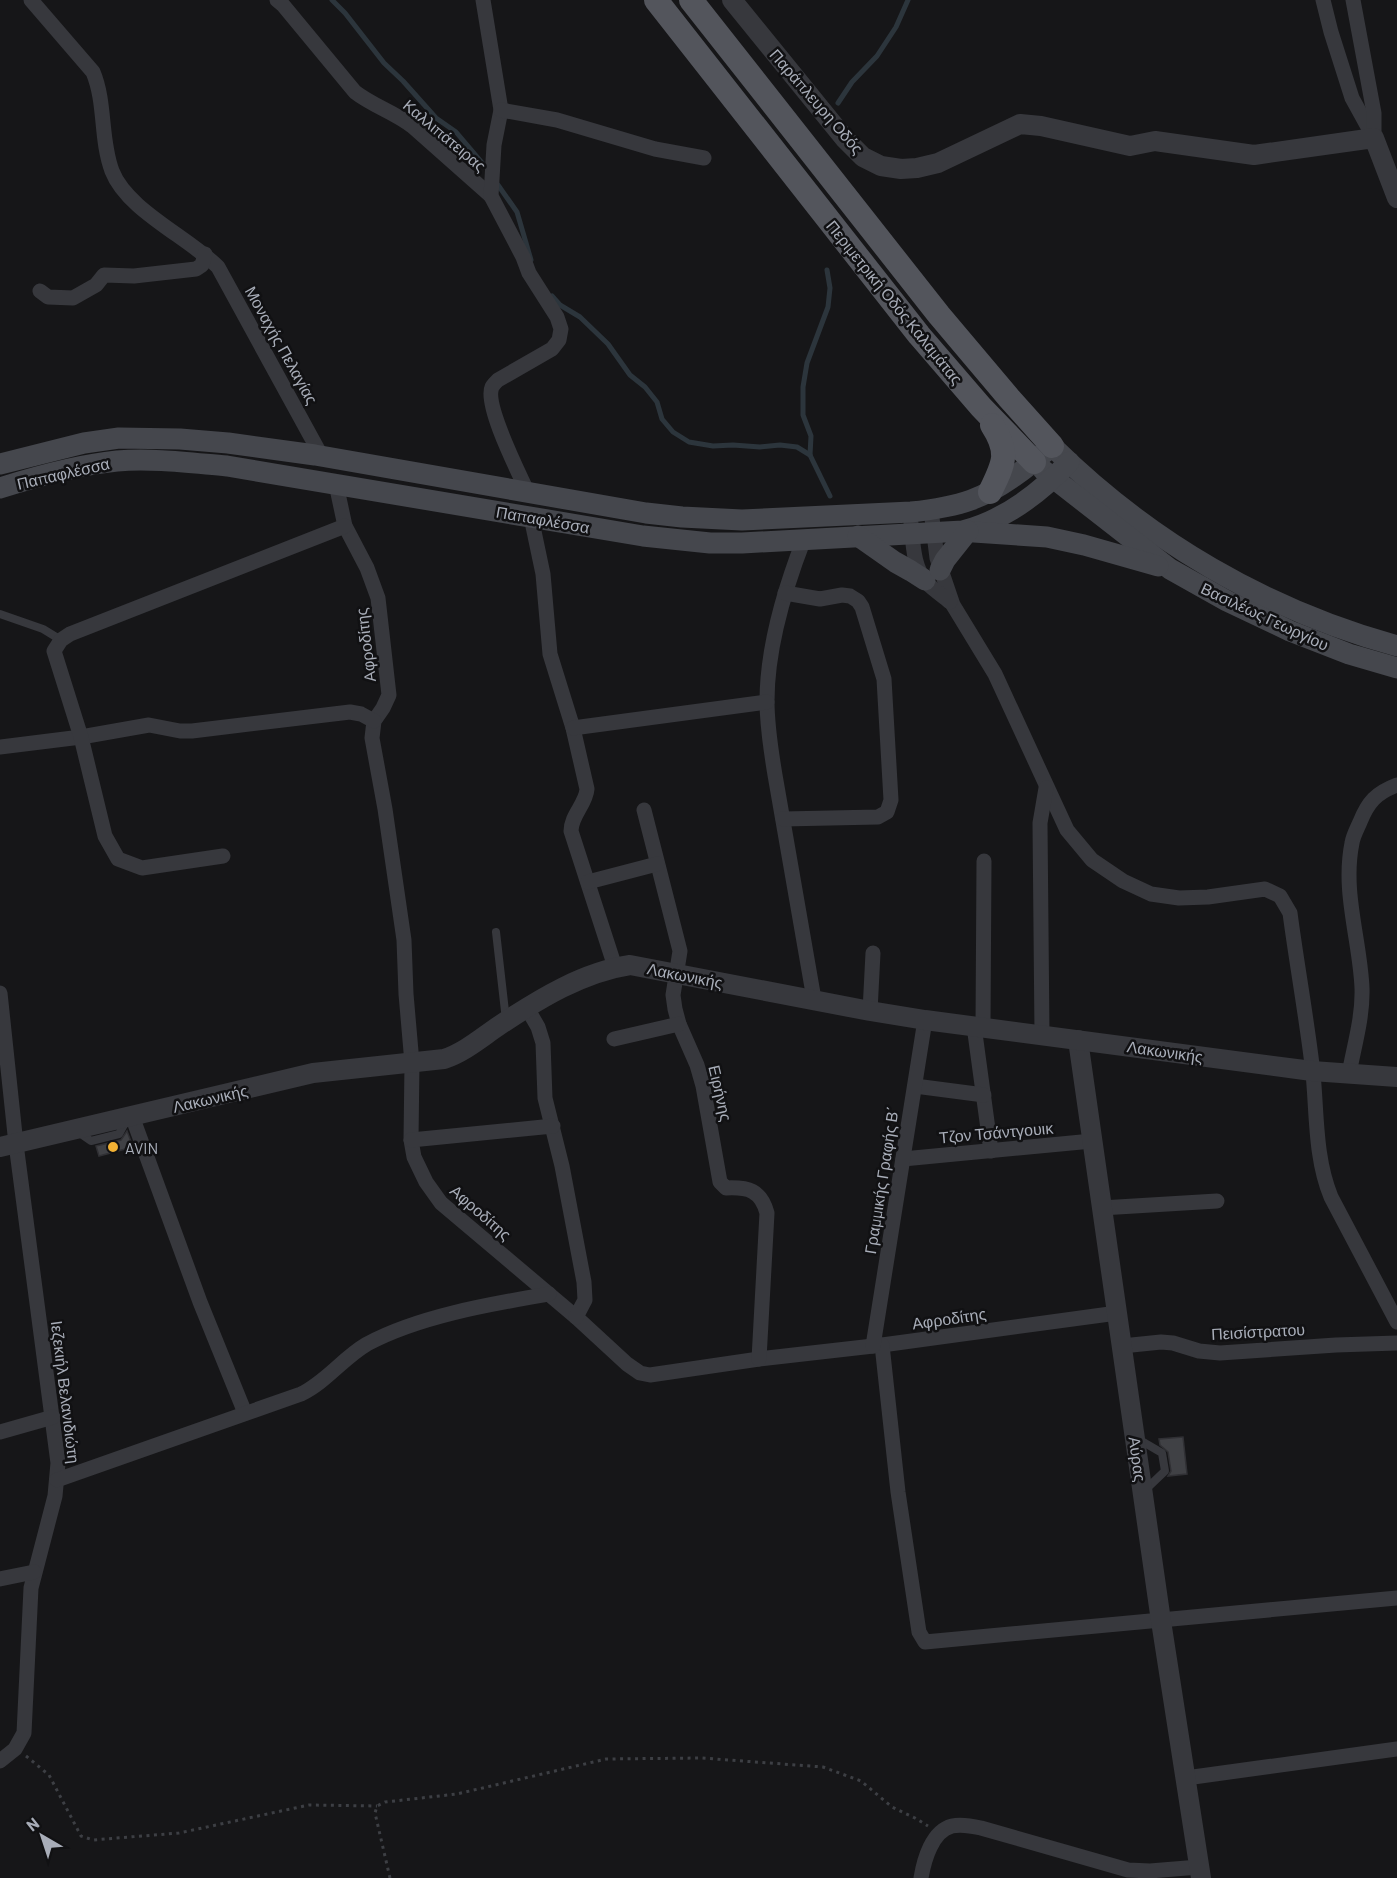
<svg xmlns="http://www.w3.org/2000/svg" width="1397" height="1878" font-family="Barlow,sans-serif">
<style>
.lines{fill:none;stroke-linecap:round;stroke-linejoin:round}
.stream{stroke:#2c353c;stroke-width:5}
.building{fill:#404145;stroke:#303034;stroke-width:1.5}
.path{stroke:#3d3f44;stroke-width:3;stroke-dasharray:3 4.5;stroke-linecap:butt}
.service{stroke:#37383d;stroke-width:8}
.minor{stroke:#37383d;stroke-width:15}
.tertiary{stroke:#37383d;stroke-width:20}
.secondary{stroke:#45474d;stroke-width:21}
.primary{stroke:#53555c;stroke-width:24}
.poi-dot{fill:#f2b134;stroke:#111113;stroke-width:2}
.labels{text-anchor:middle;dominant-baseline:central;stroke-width:5;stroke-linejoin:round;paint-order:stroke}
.street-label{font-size:16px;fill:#a8adb8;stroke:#111113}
.poi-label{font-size:16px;fill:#a8adb8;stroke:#111113;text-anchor:start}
</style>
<rect width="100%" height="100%" fill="#161618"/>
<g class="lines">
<!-- stream -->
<g class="stream">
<polyline points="332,0 345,13 384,63 403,81 436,118 456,132 484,165"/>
<polyline points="838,103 852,82 877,56 896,27 908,0"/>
<polyline points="498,185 517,212 531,260"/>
<polyline points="827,270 830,288 828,307 807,363 803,387 803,415 811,436 810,455 830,496"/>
<polyline points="552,296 560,305 580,317 608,344 630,375 645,387 657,402 662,419 673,432 689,442 713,446 733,445 760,447 780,445 797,447 810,455"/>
</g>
</g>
<!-- building -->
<g class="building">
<polygon points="127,1131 133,1147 99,1156 96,1146 121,1140"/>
<polygon points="1183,1437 1187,1474 1168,1476 1171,1471 1168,1452 1160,1445 1159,1439"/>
</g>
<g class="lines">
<!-- path -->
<g class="path">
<polyline points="26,1756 49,1775 81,1836 93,1840 179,1833 309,1805 377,1806"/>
<polyline points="390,1878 375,1813 377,1806 385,1802 457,1794 606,1759 702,1758 823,1767 861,1781 892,1807 915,1818 928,1826"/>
</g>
<!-- service -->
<g class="service">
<polyline points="0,614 43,629 61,640"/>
<polyline points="496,932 506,1020"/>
<polyline points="78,1132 91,1141 119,1134 126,1121"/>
<polyline points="1138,1439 1162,1453 1165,1471 1144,1491"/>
</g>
<!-- minor -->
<g class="minor">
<path d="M31,0L93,72C106,103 100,139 112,171C127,210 188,237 218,267L322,457"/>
<path d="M277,0L283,5L355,92C373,106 394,112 412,126L491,196"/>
<path d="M483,0L501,110L494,145L491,196L523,257L529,273L557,317L561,329L559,340L552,349L498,380C497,381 493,385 492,387C484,405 519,473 528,493"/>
<polyline points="1323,0 1331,32 1352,98 1374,138"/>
<polyline points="1353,0 1374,113 1374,136"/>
<polyline points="501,110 557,120 655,149 704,158"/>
<polyline points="40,291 48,297 73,298 96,285 104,275 134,276 196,269 202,265 205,254"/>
<polyline points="336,484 345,526 367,568 378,598 389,695 383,708 374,721 372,738 385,809 404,940 406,994 412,1063 411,1140 414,1157 426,1182 441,1203 576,1317 627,1364 640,1373 650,1375 759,1359 882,1345 1117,1313"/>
<path d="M931,510L937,558L953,605L995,674L1067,830L1092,860L1123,881L1151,894L1179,898L1208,897L1265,889L1280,896L1290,913C1297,966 1307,1020 1313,1073C1317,1115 1315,1158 1331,1197L1397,1322"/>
<path d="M531,517L543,574L550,654L573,728L587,789C586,804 571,815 571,831L615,967"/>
<path d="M911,523C913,543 913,569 928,584C934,590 943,596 950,602"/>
<path d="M804,539C785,588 767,649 767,701C767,726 771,751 775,775L814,999"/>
<polyline points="573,728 767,702"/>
<polyline points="0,747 81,737 149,725 180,731 192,731 350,712 361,714 374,721"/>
<path d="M644,810L680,951L673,995L675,1009L679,1024L697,1065L703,1086L720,1182L726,1188C748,1187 761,1190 767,1213L759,1359"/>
<polyline points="783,819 878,817 887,812 891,800 884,679 862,607 858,601 850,596 842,595 820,599 785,593"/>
<polyline points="223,856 142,868 118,859 105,836 81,737 54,651 61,640 70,634 345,526"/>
<polyline points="588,882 657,864"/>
<polyline points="0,993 16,1144 58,1463 55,1496 31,1588 24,1733 15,1749 0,1761"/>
<polyline points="527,1008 538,1027 543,1043 545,1098 562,1166 584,1282 585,1300 576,1317"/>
<polyline points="870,1011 873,953"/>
<polyline points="974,1026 991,1151"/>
<polyline points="983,1027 984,861"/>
<polyline points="1042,1035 1040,823 1046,788"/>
<polyline points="614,1039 679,1024"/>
<path d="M1349,1074C1354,1046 1363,1017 1362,988C1360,940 1342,892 1352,843C1353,836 1357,829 1360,822C1368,802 1376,793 1397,785"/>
<polyline points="915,1086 984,1095"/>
<polyline points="132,1116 200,1302 245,1413"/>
<polyline points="411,1140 553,1126"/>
<polyline points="903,1159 1092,1141"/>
<polyline points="1101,1208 1217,1201"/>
<polyline points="882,1345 898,1492 919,1632 925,1642 1397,1598"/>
<polyline points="873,1346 925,1020"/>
<polyline points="1122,1346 1161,1342 1173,1343 1199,1351 1220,1353 1336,1345 1397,1343"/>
<polyline points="0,1432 53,1417"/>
<path d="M57,1480L301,1394C326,1382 343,1358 367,1344C419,1316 491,1304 549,1294"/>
<polyline points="0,1579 34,1572"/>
<polyline points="1186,1778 1397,1749"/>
<path d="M921,1878C924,1860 932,1831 952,1826C961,1824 972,1826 981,1828L1128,1870L1150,1871L1199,1867"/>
</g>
<!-- tertiary -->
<g class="tertiary">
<polyline points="732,0 845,139 863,157 881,166 901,169 917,168 938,163 1020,124 1041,126 1130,146 1155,141 1254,155 1374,138 1397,198"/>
<polyline points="1078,1040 1161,1621 1201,1878"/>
<path d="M0,1147L313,1073L444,1059C465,1052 482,1037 500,1025C539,999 583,972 630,965L870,1011L925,1020L1312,1071L1397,1077"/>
</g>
<!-- secondary -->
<g class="secondary">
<path d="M0,464L84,443L119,438L180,439L228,443L315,455L646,513L682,517L742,520L911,512C930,510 952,507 971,500C1001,489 1028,467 1052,446C1148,541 1266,610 1397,646"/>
<polyline points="1043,470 1170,569 1227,601 1290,631 1349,654 1397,668"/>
<path d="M0,488C38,476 77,465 117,461C153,458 191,463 227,466L643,536L710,543H742L963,531C1005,520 1040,493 1069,462"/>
<polyline points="974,532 1047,537 1084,545 1158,566"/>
<polyline points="858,536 895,562 911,571 925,580"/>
<polyline points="940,570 945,560 968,531"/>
</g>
<!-- primary -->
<g class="primary">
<polyline points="656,0 919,335 981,407 1034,462"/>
<polyline points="691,0 939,315 1009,398 1052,446"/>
<path d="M990,492C1004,463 1010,453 992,425"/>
</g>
</g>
<!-- markers -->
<circle class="poi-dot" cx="113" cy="1147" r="6"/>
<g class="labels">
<!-- street labels -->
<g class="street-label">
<text transform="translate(817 101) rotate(49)">Παράπλευρη Οδός</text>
<text transform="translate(445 135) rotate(40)">Καλλιπάτειρας</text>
<text transform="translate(895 302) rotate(51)">Περιμετρική Οδός Καλαμάτας</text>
<text transform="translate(282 345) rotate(61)">Μοναχής Πελαγίας</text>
<text transform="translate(63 473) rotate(-13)">Παπαφλέσσα</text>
<text transform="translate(543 519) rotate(10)">Παπαφλέσσα</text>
<text transform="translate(1265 616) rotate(25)">Βασιλέως Γεωργίου</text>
<text transform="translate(365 645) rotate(-97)">Αφροδίτης</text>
<text transform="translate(685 975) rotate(11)">Λακωνικής</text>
<text transform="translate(1165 1051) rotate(8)">Λακωνικής</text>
<text transform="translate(721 1093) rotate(77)">Ειρήνης</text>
<text transform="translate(210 1098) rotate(-13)">Λακωνικής</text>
<text transform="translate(996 1132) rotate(-5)">Τζον Τσάντγουικ</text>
<text transform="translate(881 1180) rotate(-81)">Γραμμικής Γραφής Β΄</text>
<text transform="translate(481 1212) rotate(41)">Αφροδίτης</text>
<text transform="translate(949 1318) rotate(-8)">Αφροδίτης</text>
<text transform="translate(1258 1331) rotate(-3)">Πεισίστρατου</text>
<text transform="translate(66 1392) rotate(83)">Ιεζεκιήλ Βελανιδιώτη</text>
<text transform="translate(1138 1459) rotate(82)">Αύρας</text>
</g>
<!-- poi labels -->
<g class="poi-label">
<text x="125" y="1147">AVIN</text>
</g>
</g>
<!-- north arrow -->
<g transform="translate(42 1836) rotate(321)" stroke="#111113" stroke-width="4.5" paint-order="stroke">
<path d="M0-4.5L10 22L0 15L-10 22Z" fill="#a8adb8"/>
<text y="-9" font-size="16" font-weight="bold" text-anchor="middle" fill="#a8adb8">N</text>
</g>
</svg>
